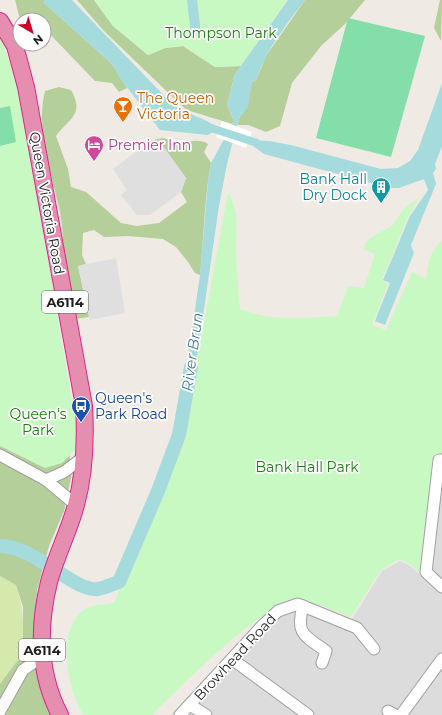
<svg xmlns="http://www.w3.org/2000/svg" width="442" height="715" font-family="Montserrat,sans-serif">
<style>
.residential{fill:#dddcdc}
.grass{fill:#d6e9ac}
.forest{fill:#b4cf9a}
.park{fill:#c9f9c3}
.pitch{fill:#84deaa}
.parking{fill:#dfdfdf}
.water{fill:#a6dbdd}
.pier{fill:#fff}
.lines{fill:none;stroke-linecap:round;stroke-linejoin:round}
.canal{stroke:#a6dbdd;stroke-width:8}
.river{stroke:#a6dbdd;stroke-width:14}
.minor-casing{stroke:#a0a0a0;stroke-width:13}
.highway-casing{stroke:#da2687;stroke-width:18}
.minor{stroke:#fff;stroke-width:11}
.highway{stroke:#e68eb0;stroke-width:16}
.labels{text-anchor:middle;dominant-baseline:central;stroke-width:3.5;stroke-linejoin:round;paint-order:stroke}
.shield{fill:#fff;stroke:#626262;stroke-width:1}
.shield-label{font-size:13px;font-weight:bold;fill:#1f1f1f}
.park-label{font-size:14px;fill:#197e0c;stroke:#fff}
.food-label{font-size:14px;fill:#c56008;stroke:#fff;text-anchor:start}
.hotel-label{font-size:14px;fill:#b23c85;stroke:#fff;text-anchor:start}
.culture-label{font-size:14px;fill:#0d838f;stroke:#fff;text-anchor:end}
.street-label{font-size:14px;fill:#1f1f1f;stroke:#fff}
.transit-label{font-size:14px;fill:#164399;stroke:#fff;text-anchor:start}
.water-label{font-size:15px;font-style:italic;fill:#437d96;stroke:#fff}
</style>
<rect width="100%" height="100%" fill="#f0eae5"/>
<!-- residential -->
<polygon class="residential" points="442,457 442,715 171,715 263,618 300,601 352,619 382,571 400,561 409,565 422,576"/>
<!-- grass -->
<path class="grass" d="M0,576L16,585C23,609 27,635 18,659C15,668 6,677 0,684Z"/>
<!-- forest -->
<g class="forest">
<polygon points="15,0 44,0 44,3 112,64 127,88 119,92 112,83 95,81 44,28 44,20 20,19"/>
<polygon points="77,0 94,0 113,26 148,55 165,48 183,46 215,67 241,66 235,74 227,105 234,121 232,124 187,110 182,106 103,30"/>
<polygon points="305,0 365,0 345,24 321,46 292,83 280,126 266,132 248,125 237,125 252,82 256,80 266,56"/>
<polygon points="440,0 442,0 441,41 434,28"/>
<path d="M59,87L71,90C85,115 69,118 56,136L68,169L71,187L86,192L121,223L137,226L159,223L187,202L181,192L186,178L160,142L155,146L151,141C165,136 166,138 178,146C186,141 200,138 208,144L204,152L211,163C204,200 204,237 200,275L195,273L188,262L176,247L163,239L128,236L104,237L94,230L83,233L82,255L86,264L78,266L89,317L75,319C72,305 67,290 65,276C63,255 64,234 60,212C52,174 35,131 45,91Z"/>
<polygon points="0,424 68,444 72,473 64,511 49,546 37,590 34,639 41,685 51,715 0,715 0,684 18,660 23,638 23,607 16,585 0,576"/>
</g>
<!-- park -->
<g class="park">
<polygon points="94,0 287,0 241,66 215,67 183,46 165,48 148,55 113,26"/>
<polygon points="0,38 3,43 20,93 76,425 76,449 62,463 45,468 0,446"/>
<path d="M228,192C240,212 236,228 236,250C236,269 239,289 240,309C273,322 302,318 337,316L348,286L364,288L375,254L364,250L365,244L370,238L393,225L405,207L419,198L408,217L382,280L388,284L372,325L386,330L412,272L426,279C427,266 430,249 442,241V457L421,574L410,564L399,559L381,570L351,617C341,614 308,599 299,600C261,603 181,687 152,715H83C68,687 56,638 81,612C89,604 103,605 114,603L177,458L182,442Z"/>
</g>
<!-- pitch -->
<g class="pitch">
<polygon points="348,18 425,36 391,157 316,138"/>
<polygon points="10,106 16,142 0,146 0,108"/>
</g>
<!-- parking -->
<g class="parking">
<polygon points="151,141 155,146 160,142 186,178 181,192 150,215 137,215 121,195 127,190 113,169"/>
<polygon points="116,258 125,313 90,320 78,266"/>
</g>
<!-- water -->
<g class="water">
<path d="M44,0H72L172,104C187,115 206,117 218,129L208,135L160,130L119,77L112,64L44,3Z"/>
<polygon points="187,0 197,0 201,33 196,36 191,35"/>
<path d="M288,0H305C286,25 266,50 256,80L252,82L248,107L240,117L237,125L227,164L219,206L193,385L184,384L200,275L208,181L211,163L234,121L227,105L235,74Z"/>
<polygon points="442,83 442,146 435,164 436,169 433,173 436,184 411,245 414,253 385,325 375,321 390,283 383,280 410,216 428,190 424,179 399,188 391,188 389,191 382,186 264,154 253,146 249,140 269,141 291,145 381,169 398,168 410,161 418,150"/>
</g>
<!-- pier -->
<polygon class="pier" points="222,121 252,132 246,148 216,137"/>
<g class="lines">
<!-- canal -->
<polyline class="canal" points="208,127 257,143"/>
<!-- river -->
<path class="river" d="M0,546C33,545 74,592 98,589C105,588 112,584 119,582L158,491L179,435L191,367"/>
<defs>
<g id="minor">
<polyline points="0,455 46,480 76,505"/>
<polyline points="442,460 439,460 426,572 442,587"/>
<polyline points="46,480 64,472 85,456"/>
<path d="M303,606C295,634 305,636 326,651L322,663"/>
<polyline points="232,659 308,715"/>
<polyline points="190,705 206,715"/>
<polyline points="0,711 23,670 43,656"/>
<polyline points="388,711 395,715"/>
<polyline points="180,715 262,626 278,611 298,604 357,628 374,649"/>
<polyline points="401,715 442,659"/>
</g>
<path id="highway" d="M0,21L15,46L26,87L84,406C86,440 85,472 76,505C69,531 56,556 49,582C38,627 38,673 60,715"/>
</defs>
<!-- minor casing -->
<use href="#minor" class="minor-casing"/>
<!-- highway casing -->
<use href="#highway" class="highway-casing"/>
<!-- minor -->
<use href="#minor" class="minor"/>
<!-- highway -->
<use href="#highway" class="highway"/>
</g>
<!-- icons -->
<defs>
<symbol id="bar-pin" viewBox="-11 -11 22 30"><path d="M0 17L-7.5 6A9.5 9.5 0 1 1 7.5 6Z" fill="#e8710a" stroke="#fff"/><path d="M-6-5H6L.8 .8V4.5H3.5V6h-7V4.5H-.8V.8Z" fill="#fff"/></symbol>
<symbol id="hotel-pin" viewBox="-11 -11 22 30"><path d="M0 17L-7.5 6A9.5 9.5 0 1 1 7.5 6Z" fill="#d1479c" stroke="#fff"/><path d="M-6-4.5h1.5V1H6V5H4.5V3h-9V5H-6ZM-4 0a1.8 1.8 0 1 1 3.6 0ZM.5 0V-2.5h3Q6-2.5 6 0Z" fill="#fff"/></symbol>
<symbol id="building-pin" viewBox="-11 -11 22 30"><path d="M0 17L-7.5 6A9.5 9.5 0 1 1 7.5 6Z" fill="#0f9aa8" stroke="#fff"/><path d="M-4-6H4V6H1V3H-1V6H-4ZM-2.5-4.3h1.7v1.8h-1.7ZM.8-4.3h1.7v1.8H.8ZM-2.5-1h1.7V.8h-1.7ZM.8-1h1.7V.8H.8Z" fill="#fff"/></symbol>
<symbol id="bus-pin" viewBox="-11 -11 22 30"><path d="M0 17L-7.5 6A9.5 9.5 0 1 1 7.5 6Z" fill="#1a4fb4" stroke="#fff"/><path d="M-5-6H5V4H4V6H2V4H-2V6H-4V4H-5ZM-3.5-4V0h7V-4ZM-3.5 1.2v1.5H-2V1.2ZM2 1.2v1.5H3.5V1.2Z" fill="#fff"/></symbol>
</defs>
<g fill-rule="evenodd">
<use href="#bar-pin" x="112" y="95" width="22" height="30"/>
<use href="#hotel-pin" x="83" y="134" width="22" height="30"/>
<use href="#building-pin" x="370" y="176" width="22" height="30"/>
<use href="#bus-pin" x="70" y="395" width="22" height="30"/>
</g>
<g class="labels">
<!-- shield labels -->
<g class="shield">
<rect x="42" y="291" width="46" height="22" rx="3"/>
<rect x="19" y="639" width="46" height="22" rx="3"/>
</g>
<g class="shield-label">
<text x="65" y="302">A6114</text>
<text x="42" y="650">A6114</text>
</g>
<!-- park labels -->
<g class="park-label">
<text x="221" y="33">Thompson Park</text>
<text x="38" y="414">Queen's<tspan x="38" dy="16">Park</tspan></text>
<text x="307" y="467">Bank Hall Park</text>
</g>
<!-- food labels -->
<g class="food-label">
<text x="137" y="98">The Queen<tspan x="137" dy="16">Victoria</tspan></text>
</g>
<!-- hotel labels -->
<g class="hotel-label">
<text x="108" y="145">Premier Inn</text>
</g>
<!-- culture labels -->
<g class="culture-label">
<text x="367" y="179">Bank Hall<tspan x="367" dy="16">Dry Dock</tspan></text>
</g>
<!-- street labels -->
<g class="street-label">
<text transform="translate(47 203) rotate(80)">Queen Victoria Road</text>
<text transform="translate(235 657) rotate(-47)">Browhead Road</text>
</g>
<!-- transit labels -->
<g class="transit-label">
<text x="95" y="398">Queen's<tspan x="95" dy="16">Park Road</tspan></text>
</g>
<!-- water labels -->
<g class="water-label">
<text transform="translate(192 352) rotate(-82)">River Brun</text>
</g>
</g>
<!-- north arrow -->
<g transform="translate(32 32) rotate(142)"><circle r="19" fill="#ffffff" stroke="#a5a5a5"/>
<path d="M0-3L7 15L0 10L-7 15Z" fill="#cc0229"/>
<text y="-6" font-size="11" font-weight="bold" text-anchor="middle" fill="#1f1f1f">N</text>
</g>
</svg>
